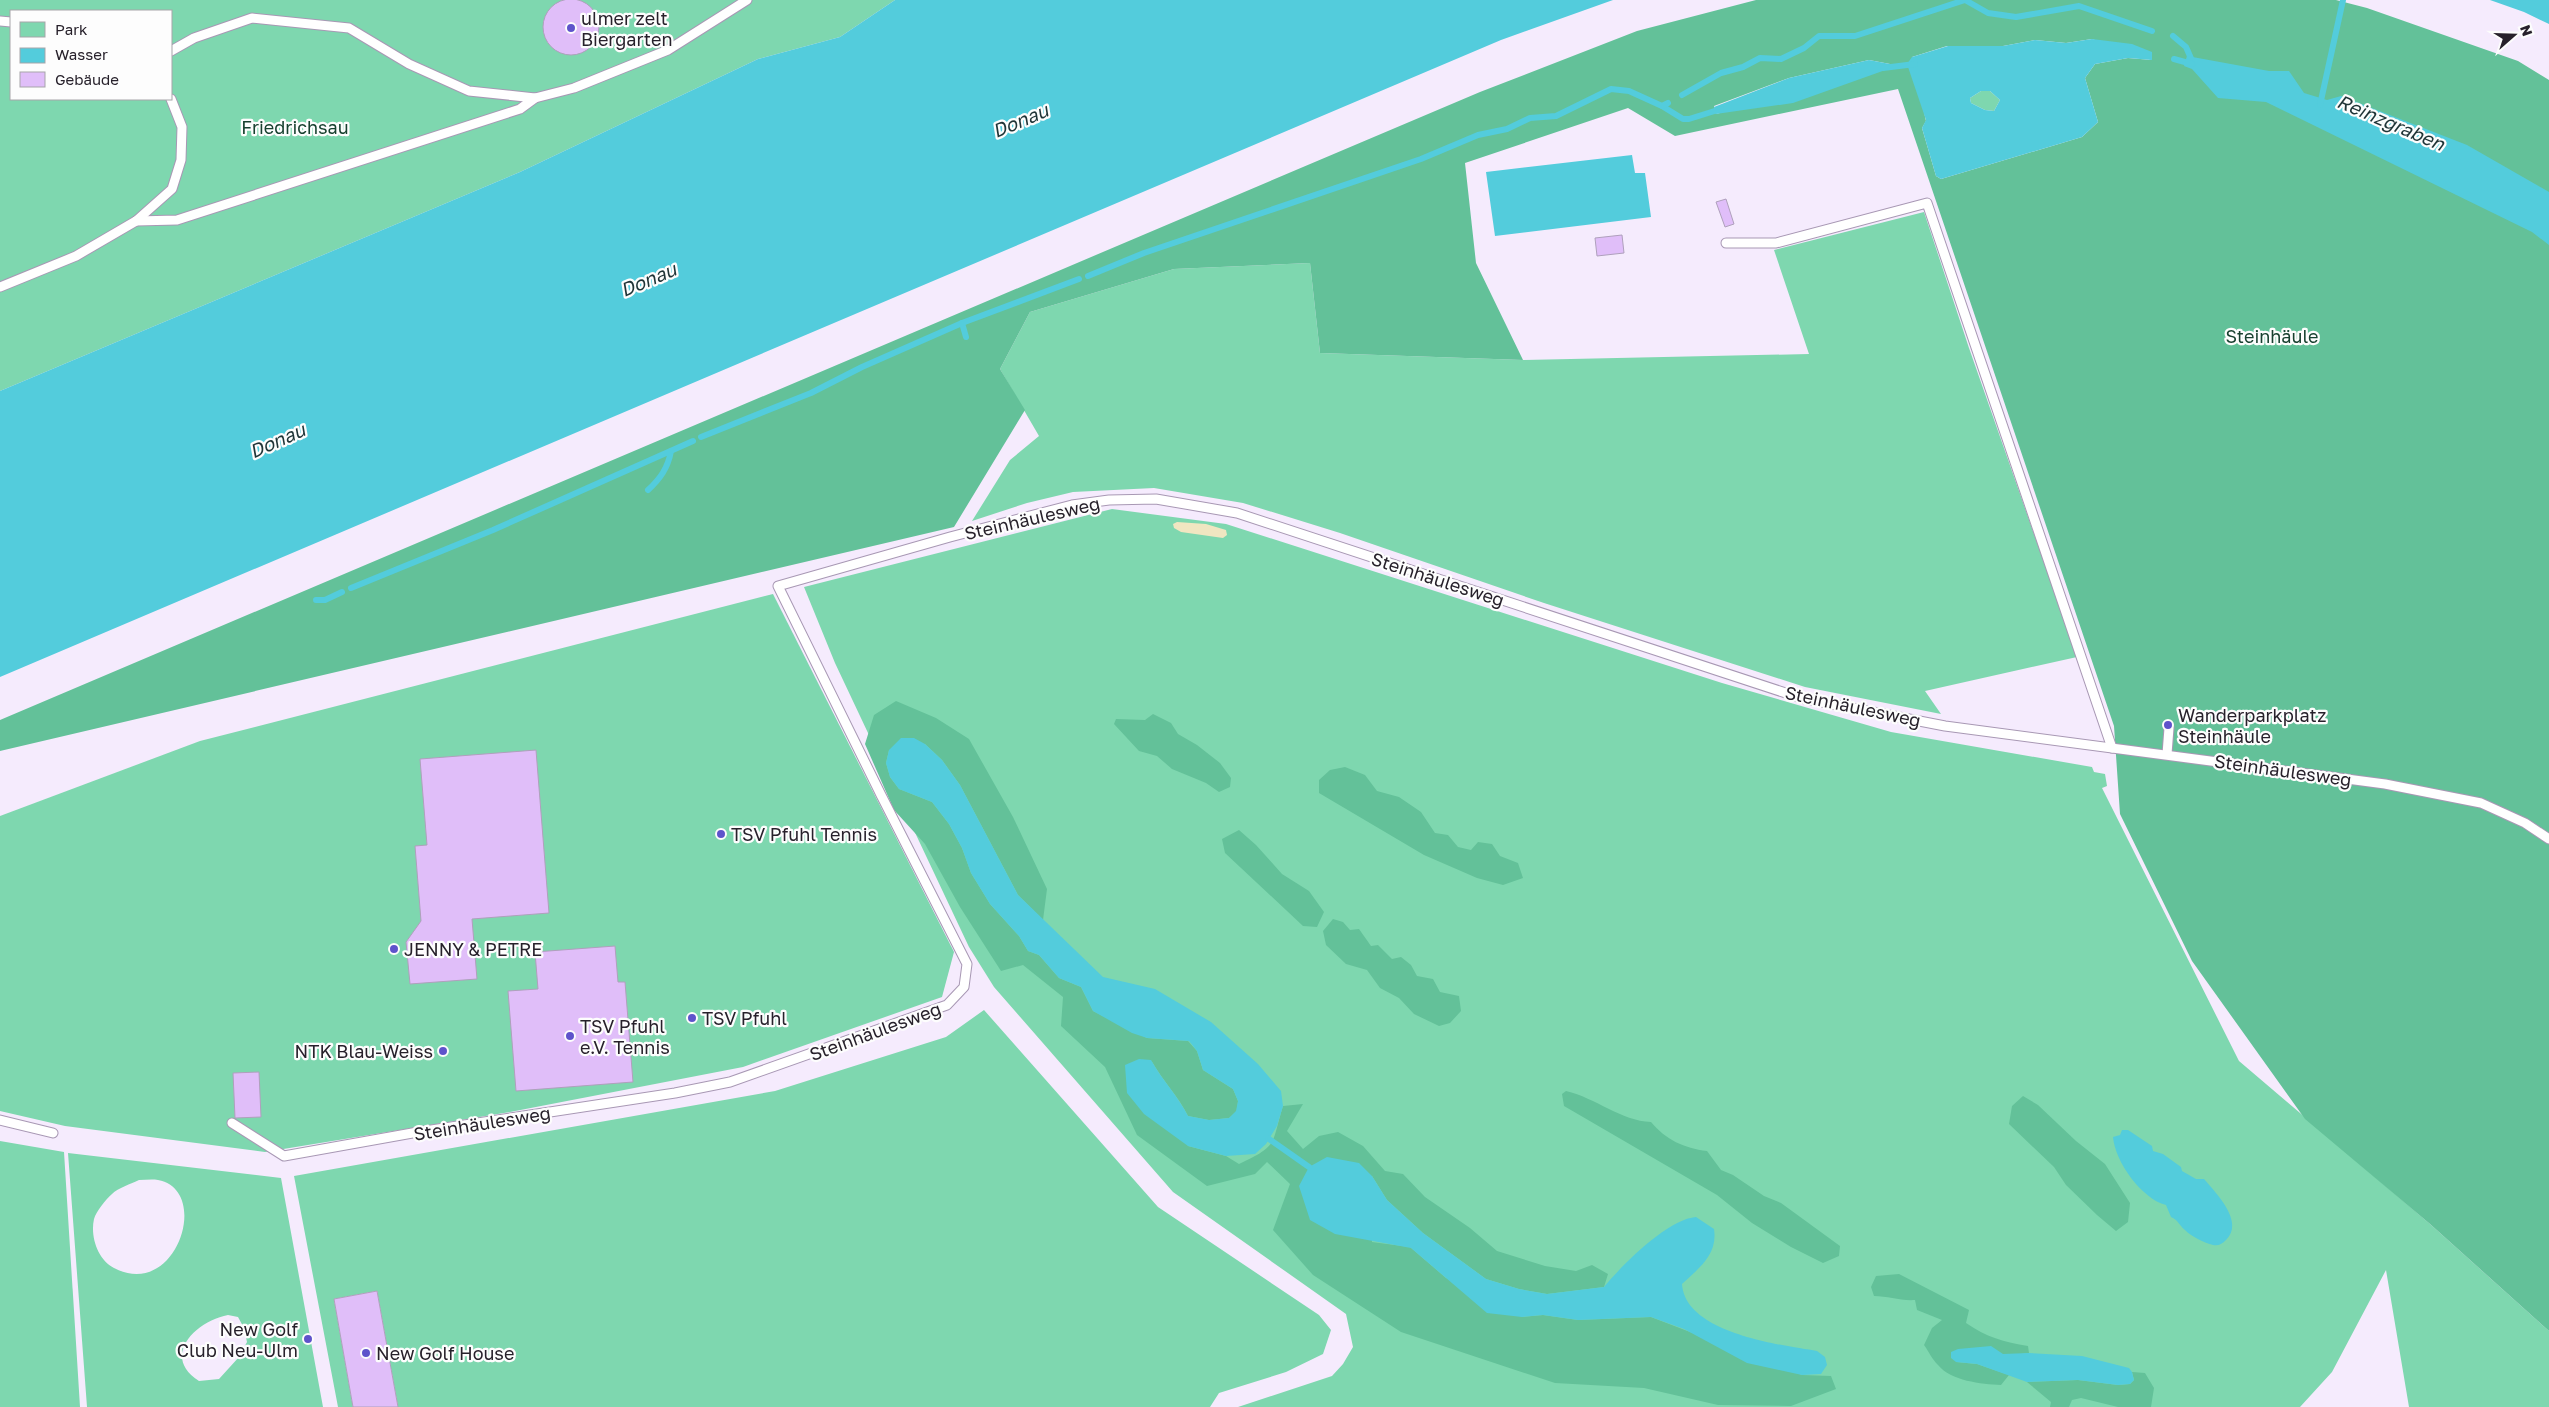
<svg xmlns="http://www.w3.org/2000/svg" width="2549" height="1407" font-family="'Golos Text',sans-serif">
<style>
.green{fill:#7ed7af;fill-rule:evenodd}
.forest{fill:#63c199;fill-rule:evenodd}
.sand{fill:#f0e6c1}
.water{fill:#53ccdc;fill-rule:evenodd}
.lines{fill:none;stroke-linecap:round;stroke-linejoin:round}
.stream{stroke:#53ccdc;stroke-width:6}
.building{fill:#e0bef9;stroke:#afa0bc}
.lane-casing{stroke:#a898b4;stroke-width:11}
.lane{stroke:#fff;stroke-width:9}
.poi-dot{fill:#5e53cb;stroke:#fdfdfd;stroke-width:2}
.labels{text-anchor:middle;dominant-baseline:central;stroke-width:4.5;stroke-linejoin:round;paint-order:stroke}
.poi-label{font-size:18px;fill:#27212b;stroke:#fdfdfd;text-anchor:start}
.park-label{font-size:18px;fill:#17402f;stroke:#fdfdfd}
.street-label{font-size:18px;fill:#27212b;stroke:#fdfdfd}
.water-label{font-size:19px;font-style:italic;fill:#1f3437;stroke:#fdfdfd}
</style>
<rect width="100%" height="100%" fill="#f5ebfd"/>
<!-- green -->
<g class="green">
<path d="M0,0H895L840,37L758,59L520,172L0,391ZM11,11H171V99H11Z"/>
<polygon points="1981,91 1990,91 2000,100 1994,111 1985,110 1971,103 1970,98"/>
<polygon points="1924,212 1969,348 2077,657 1925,691 1941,714 1805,687 1544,603 1340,533 1243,503 1154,488 1073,492 1027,503 972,521 1010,460 1039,436 1000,369 1030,312 1174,269 1310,263 1320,353 1523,360 1809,354 1774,250"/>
<polygon points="1112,509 1226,524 1722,683 1891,732 2092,767 2094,772 2105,774 2107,786 2102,788 2239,1061 2430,1224 2549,1331 2549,1407 2409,1407 2386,1270 2332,1372 2300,1407 1238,1407 1332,1376 1343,1364 1353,1347 1346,1314 1173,1192 994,987 969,947 835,663 804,587"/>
<polygon points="773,594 954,952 942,997 743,1067 510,1112 265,1152 65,1126 0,1111 0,816 200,741"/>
<polygon points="984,1010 1158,1207 1319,1315 1331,1330 1323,1354 1286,1372 1219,1393 1210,1407 398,1407 377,1291 334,1299 353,1407 338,1407 294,1176 775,1091 946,1037"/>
<polygon points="0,1141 64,1152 80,1407 0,1407"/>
<path d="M68,1153L281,1178L323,1407H87ZM139,1180C145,1180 152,1179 158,1180C212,1190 176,1301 114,1268C98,1260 90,1237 94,1219C96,1212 106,1199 112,1194C118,1188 131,1184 139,1180ZM228,1315L238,1317L244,1328L247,1342L239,1357L219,1379L199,1381C160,1356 196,1321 228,1315Z"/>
</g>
<!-- forest -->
<g class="forest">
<path d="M1756,0H2336L2367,8L2518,61L2549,80V1331L2430,1224L2305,1119L2192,961L2120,814L2114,726L1898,89L1675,136L1628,108L1465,163L1476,263L1523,360L1320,353L1310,263L1174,269L1030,312L1000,369L1025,410L954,527L0,751V720L1480,92L1637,31ZM2092,39L2152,60L2128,58L2095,64L2085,78L2098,122L2082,137L1941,179L1936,176L1922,128L1926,121L1912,57L1947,46H2003L2035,40L2066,43ZM1869,60L1890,64L1891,68L1716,114L1714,106L1789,78Z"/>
<path d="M896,701L936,718L969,739L1013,817L1047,889L1043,920L1018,895L960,785L942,760L925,744L889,750L886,763L890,777L899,789L932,802L949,824L962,848L971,873L990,904L1019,936L1028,951L1039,955L1059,978L1081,987L1093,1011L1147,1038L1188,1041L1197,1051L1203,1070L1233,1089L1238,1101L1237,1111L1229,1118L1209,1120L1188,1116C1179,1097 1162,1080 1151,1060L1188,1146L1226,1156L1239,1164C1279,1145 1271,1145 1283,1106L1303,1104L1287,1131L1303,1149L1319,1136L1338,1132L1363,1146L1385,1171L1403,1174L1425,1197L1470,1228L1497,1251L1545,1266L1576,1271L1592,1265L1608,1274L1604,1287L1547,1294L1519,1289L1486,1279L1423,1233L1387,1200L1372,1176V1242L1410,1247L1446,1278L1522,1317L1543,1315L1578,1320L1651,1317L1802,1375L1831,1376L1836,1389L1791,1406L1718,1405L1644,1388L1555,1383L1401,1332L1313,1275L1273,1230L1290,1184L1267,1162L1255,1174L1207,1186L1137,1135L1105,1067L1061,1026L1063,997L1023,965L1001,971L960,907L925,844L894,810L865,744L874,715Z"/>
<polygon points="1153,714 1171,723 1178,734 1197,745 1220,763 1231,778 1230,787 1219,792 1206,783 1172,769 1157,756 1139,751 1114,724 1116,719 1145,720"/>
<polygon points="1345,767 1365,775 1377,791 1399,797 1421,812 1435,833 1448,835 1458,847 1471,850 1478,842 1492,844 1500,856 1518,863 1523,878 1503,885 1477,878 1424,855 1319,793 1319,780 1330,770"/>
<polygon points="1239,830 1256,845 1282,874 1309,891 1324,912 1317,927 1303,926 1225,853 1222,839"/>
<polygon points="1333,919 1343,922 1350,930 1359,929 1371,946 1378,945 1392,959 1401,957 1411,965 1417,976 1433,979 1440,992 1459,996 1461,1011 1450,1023 1439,1026 1414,1014 1399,998 1380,988 1367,970 1346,964 1326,945 1323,931"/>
<path d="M1566,1091C1596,1098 1621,1121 1651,1122C1666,1140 1684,1148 1707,1151L1721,1170L1733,1175L1764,1196L1781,1203L1840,1246L1839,1256L1823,1263L1791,1247L1752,1223L1717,1195L1564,1106L1562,1094Z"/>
<polygon points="2023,1096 2038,1105 2076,1141 2105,1164 2130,1203 2128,1222 2116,1231 2097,1215 2066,1185 2054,1167 2009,1124 2012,1106"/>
<path d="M1899,1274L1969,1310L1966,1323C1986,1337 2004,1342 2028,1346L2029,1353L1956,1362L1977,1364L2009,1375L2001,1385C1981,1384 1951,1381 1938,1365C1932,1359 1929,1352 1924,1345L1932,1328L1942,1320L1917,1310L1915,1300C1900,1301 1888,1296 1874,1296L1871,1287L1876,1276Z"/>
<polygon points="2132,1372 2145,1373 2154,1388 2151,1407 2118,1407 2081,1398 2072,1400 2069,1407 2050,1407 2051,1402 2027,1382 2078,1380 2118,1385 2130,1384 2134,1380"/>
</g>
<!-- sand -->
<polygon class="sand" points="1177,522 1206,524 1226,530 1227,535 1223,538 1181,532 1174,528 1173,524"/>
<!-- water -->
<g class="water">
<polygon points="895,0 1613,0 1501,40 0,677 0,391 520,172 758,59 840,37"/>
<polygon points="2490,0 2549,0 2549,24 2524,12"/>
<path d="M2092,39L2132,44L2152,52V60L2128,58L2095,64L2085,78L2098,122L2082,137L1941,179L1936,176L1922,128L1926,120L1907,64L1912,57L1948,46H2003L2035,40L2066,43ZM1981,91H1990L2000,100L1994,111L1985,110L1971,103L1970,98Z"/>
<polygon points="2187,56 2269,71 2289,71 2304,93 2327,100 2341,96 2467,145 2549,192 2549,245 2532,232 2266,102 2218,98 2192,69 2184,66"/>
<polygon points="1869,60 1890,64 1891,68 1793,103 1716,114 1714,107 1789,78"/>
<polygon points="1632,155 1635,173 1645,173 1651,217 1495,236 1486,172"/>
<path d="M901,738H914L925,744L942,760L960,785L1018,895L1103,977L1155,989L1211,1022L1258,1064L1281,1091L1283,1106L1277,1126L1266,1144L1255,1154L1226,1156L1188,1146L1144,1114L1127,1093L1125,1065L1139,1059L1151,1060C1162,1080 1178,1096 1188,1116L1209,1120L1229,1118L1236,1111L1238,1101L1233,1089L1203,1070L1197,1051L1189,1041L1147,1038L1132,1033L1093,1011L1081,987L1059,978L1039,955L1028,951L1019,936L990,904L971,873L962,848L949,824L932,802L899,789L890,777L886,763L889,750Z"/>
<path d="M2122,1130H2128L2152,1146L2153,1151L2163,1154L2181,1167L2182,1171L2196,1179H2204C2216,1193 2245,1222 2226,1240C2222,1244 2219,1246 2213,1245C2205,1243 2190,1236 2185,1230C2179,1225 2178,1220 2171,1217L2166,1205C2142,1199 2115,1162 2113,1137L2120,1135Z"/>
<path d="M1327,1157L1359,1163L1372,1176L1387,1200L1423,1233L1486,1279L1519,1289L1547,1294L1604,1287C1622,1265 1668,1219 1696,1217L1714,1229C1718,1255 1699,1268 1682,1284C1685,1333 1780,1345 1817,1351L1825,1357L1827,1365L1821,1374L1802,1375L1747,1363L1684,1329L1651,1317L1578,1320L1543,1315L1522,1317L1487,1313L1411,1248L1335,1234L1310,1220L1299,1186L1309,1167Z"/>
<polygon points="1991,1346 2003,1354 2029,1353 2082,1356 2129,1368 2132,1372 2134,1380 2130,1384 2118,1385 2078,1380 2027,1382 1977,1364 1956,1362 1951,1358 1951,1352 1958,1349"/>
</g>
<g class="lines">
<!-- stream -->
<g class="stream">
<polyline points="2173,36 2186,47 2193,63"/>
<polyline points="2174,59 2192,64"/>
<polyline points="1883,68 1915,64"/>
<polyline points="1682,95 1721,73 1743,67 1760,58 1781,59 1804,48 1819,36 1855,36 1965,0 1988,13 2016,17 2079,6 2152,31"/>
<polyline points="2320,105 2343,0"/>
<polyline points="1662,106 1683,119 1689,119 1721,109"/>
<polyline points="1088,276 1144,253 1421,159 1478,135 1507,129 1530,118 1556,116 1611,89 1629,91 1662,106 1668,103"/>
<polyline points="962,323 966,337"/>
<polyline points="701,437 811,393 862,367 962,323 1079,279"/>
<path d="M648,490C660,479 668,468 671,451"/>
<polyline points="351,588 493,530 693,441"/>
<polyline points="316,600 325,600 342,592"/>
<polyline points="1269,1139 1309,1167"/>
</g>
</g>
<!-- building -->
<g class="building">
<circle cx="571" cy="27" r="28"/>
<polygon points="1726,199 1734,224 1725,227 1716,202"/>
<polygon points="1622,235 1624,253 1597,256 1595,238"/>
<polygon points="536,750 549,913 472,919 477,979 410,984 406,942 421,921 415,846 427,845 420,759"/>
<polygon points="615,946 618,982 625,982 633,1082 516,1091 508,991 538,989 535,952"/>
<polygon points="259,1072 261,1117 235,1118 233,1073"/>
<polygon points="377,1291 398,1407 353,1407 334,1299"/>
</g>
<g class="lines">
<defs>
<g id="lane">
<polyline points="0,21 11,22"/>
<polyline points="171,51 194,38 252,18 349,28 409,64 469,91 535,98 574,88 668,50 747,0"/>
<polyline points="136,221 177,220 520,109 535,98"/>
<polyline points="1726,243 1776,243 1927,203 2112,748"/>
<polyline points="0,287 76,256 136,221 172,189 181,160 182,127 171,99"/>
<polyline points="2167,754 2169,728"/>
<polyline points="0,1120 53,1133"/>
<polyline points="232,1123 284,1156 418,1132 675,1093 730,1082 947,1005 964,987 967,964 881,795 778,586 950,537 1072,505 1109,500 1156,499 1237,513 1801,698 1945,726 2385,784 2481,803 2525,823 2549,839"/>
</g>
</defs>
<!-- lane casing -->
<use href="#lane" class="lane-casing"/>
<!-- lane -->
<use href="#lane" class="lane"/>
</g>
<!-- markers -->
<g class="poi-dot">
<circle cx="571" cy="28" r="5"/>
<circle cx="2168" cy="725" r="5"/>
<circle cx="721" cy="834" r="5"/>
<circle cx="394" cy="949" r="5"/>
<circle cx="692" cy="1018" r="5"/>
<circle cx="570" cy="1036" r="5"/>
<circle cx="443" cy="1051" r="5"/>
<circle cx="308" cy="1339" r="5"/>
<circle cx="366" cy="1353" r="5"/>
</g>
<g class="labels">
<!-- poi labels -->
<g class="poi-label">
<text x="581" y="18">ulmer zelt<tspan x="581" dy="21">Biergarten</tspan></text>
<text x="2178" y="715">Wanderparkplatz<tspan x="2178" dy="21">Steinhäule</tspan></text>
<text x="731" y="834">TSV Pfuhl Tennis</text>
<text x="404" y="949">JENNY &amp; PETRE</text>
<text x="702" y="1018">TSV Pfuhl</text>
<text x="580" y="1026">TSV Pfuhl<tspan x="580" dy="21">e.V. Tennis</tspan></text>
<text x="433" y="1051" text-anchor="end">NTK Blau-Weiss</text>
<text x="298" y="1329" text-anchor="end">New Golf<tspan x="298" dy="21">Club Neu-Ulm</tspan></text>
<text x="376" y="1353">New Golf House</text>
</g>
<!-- park labels -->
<g class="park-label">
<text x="295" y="127">Friedrichsau</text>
<text x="2272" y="336">Steinhäule</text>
</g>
<!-- street labels -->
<g class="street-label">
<text transform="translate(1032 518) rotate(-13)">Steinhäulesweg</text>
<text transform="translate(1438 579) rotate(18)">Steinhäulesweg</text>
<text transform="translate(1853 706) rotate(12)">Steinhäulesweg</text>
<text transform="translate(2283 770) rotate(8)">Steinhäulesweg</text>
<text transform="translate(875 1031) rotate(-20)">Steinhäulesweg</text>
<text transform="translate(482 1123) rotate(-9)">Steinhäulesweg</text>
</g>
<!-- water labels -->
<g class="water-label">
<text transform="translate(1020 120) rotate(-23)">Donau</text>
<text transform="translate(2391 122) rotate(23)">Reinzgraben</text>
<text transform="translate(648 279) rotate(-23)">Donau</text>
<text transform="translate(277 440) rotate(-24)">Donau</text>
</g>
</g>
<!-- legend -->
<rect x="10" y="10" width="162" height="90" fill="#fdfdfd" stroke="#a7a5a9"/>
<rect x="20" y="22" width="25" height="15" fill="#7ed7af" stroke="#a7a5a9"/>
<text x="55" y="35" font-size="15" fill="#27212b">Park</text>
<rect x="20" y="48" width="25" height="15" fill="#53ccdc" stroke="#a7a5a9"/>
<text x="55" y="60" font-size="15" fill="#27212b">Wasser</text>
<rect x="20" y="72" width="25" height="15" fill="#e0bef9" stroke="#a7a5a9"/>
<text x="55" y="85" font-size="15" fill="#27212b">Gebäude</text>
<!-- north arrow -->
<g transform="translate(2514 35) rotate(70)" stroke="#fdfdfd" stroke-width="4" paint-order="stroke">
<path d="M0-4L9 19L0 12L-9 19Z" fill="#27212b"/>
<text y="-8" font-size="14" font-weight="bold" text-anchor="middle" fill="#27212b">N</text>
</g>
</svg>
